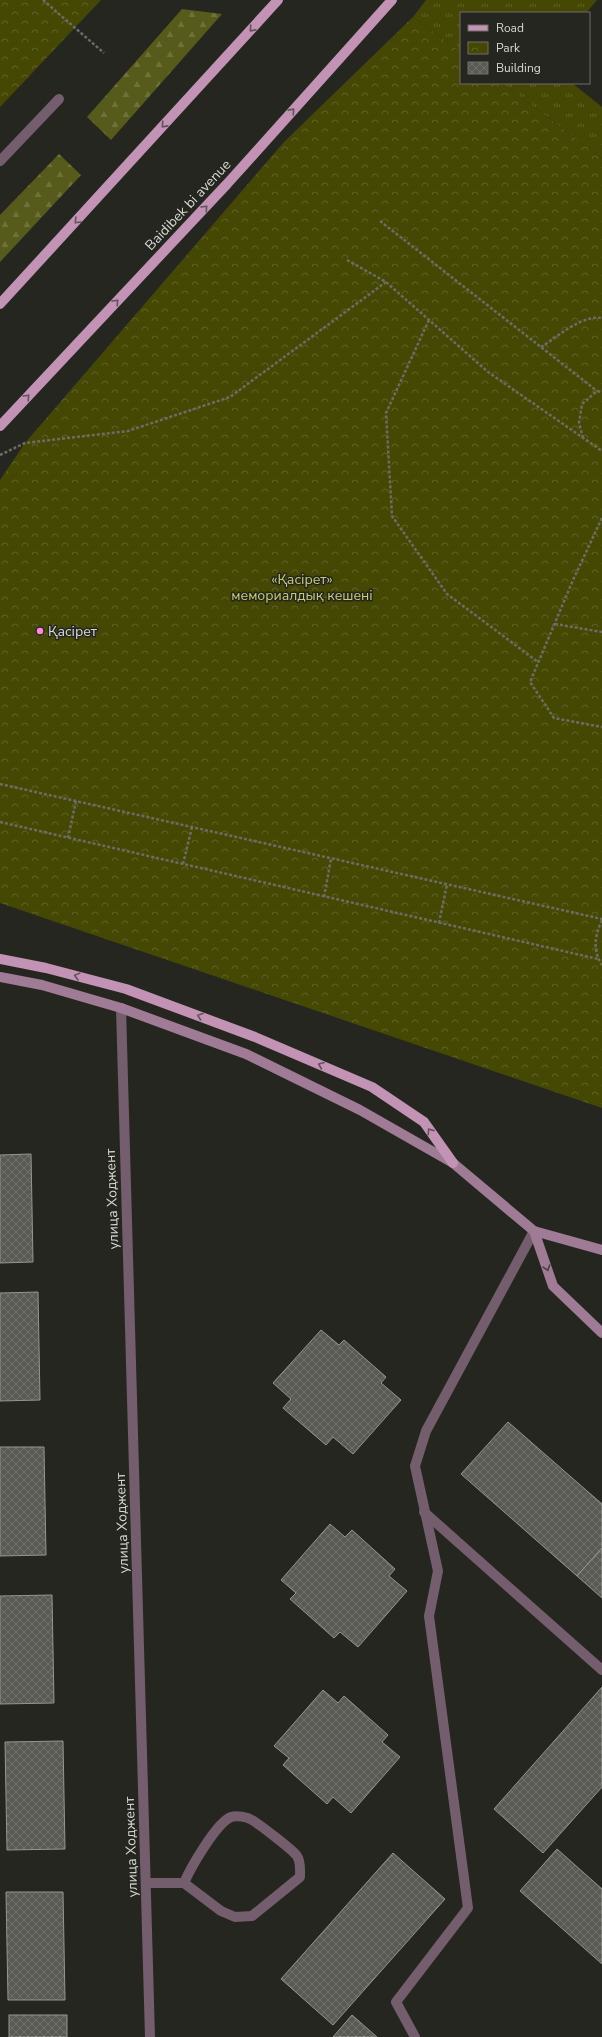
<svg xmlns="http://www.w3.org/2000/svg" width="602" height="2037" font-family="'Nunito Sans',sans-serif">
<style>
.grass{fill:url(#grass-tufts)}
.forest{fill:url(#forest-firs)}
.park{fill:url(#park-crowns)}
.building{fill:url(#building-cross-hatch);stroke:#95968f}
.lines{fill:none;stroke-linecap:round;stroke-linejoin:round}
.path{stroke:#6c6c67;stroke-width:2.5;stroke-dasharray:3 2;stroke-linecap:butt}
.lane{stroke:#745d6c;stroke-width:10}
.street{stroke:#745d6c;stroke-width:10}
.secondary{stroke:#a07b95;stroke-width:10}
.primary{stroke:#c293b4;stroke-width:10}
.oneway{stroke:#64525c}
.oneway2{stroke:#4b4044}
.poi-dot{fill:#ff85df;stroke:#262621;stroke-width:1.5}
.labels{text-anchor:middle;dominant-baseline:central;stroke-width:3;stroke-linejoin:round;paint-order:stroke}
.street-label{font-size:14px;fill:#d8d9d5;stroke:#262621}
.park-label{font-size:14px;fill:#c6cd72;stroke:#262621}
.poi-label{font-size:14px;fill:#d8d9d5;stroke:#262621;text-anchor:start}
</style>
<defs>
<pattern id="grass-tufts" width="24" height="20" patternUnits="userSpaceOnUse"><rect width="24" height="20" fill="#454803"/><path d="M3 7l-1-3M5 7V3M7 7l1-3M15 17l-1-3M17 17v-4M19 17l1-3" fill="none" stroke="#5f6227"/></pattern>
<pattern id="forest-firs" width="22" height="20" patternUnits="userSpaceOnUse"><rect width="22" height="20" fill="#565a1a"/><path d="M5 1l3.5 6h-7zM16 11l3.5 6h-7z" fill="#6e713a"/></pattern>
<pattern id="park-crowns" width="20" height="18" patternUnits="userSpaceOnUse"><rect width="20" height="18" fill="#454803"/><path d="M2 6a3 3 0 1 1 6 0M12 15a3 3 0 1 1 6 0" fill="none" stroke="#5f6227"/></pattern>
<pattern id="building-cross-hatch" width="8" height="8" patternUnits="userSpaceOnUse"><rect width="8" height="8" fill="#5a5a54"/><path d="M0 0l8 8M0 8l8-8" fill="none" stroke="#71716c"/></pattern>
</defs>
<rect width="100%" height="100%" fill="#262621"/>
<!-- grass -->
<g class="grass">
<polygon points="426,0 597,0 586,13 461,13 461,52 413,17"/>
<polygon points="502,83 572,83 602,107 602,158"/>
</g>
<!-- forest -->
<g class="forest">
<polygon points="182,9 222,14 111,140 87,117"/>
<polygon points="59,154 81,175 0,262 0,215"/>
</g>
<!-- park -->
<g class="park">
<polygon points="0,0 101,0 0,107"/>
<polygon points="413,17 461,52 461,83 502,83 602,158 602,1108 0,903 0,480 25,443 284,142"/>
</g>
<!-- building -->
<g class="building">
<polygon points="31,1154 33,1262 0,1263 0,1155"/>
<polygon points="38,1292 40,1400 0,1401 0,1293"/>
<polygon points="321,1330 339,1345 344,1340 386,1377 381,1383 401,1400 353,1454 333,1437 326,1445 283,1408 291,1399 273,1383"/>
<polygon points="508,1422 602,1504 602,1548 577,1576 461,1474"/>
<polygon points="0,1447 44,1447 46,1555 0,1556"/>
<polygon points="330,1524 345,1537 352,1530 395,1569 389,1576 407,1591 358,1647 340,1632 334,1638 290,1599 296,1593 281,1580"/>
<polygon points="602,1548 602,1598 577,1576"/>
<polygon points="52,1595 54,1703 0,1704 0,1596"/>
<polygon points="602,1687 602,1787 543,1853 494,1809"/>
<polygon points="323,1690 338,1703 344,1696 388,1735 382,1742 400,1757 351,1813 333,1797 327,1804 283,1765 289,1758 274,1746"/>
<polygon points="63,1741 65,1849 7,1850 5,1742"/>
<polygon points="557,1849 602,1889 602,1964 520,1891"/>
<polygon points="393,1853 445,1899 333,2025 281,1979"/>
<polygon points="6,1892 63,1892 65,2000 8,2000"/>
<rect x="9" y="2015" width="58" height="22"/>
<polygon points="352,2015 377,2037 333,2037"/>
</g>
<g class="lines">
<!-- path -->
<g class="path">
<polyline points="43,0 104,53"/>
<polyline points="380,221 597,391"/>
<polyline points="347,260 386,282 488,372 602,451"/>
<polyline points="429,320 386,413 392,516 447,594 538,662"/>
<path d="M541,347C559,336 581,315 602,318"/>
<polyline points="583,438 579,423 582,404 597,391 602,392"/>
<polyline points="0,455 25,443 128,431 230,397 386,282"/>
<polyline points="602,518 573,580 530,682 554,718 602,727"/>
<polyline points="555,624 602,632"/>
<polyline points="0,784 602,919"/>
<polyline points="0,822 598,959"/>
<polyline points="68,838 76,801"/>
<polyline points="183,864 192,827"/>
<polyline points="324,897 331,859"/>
<path d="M602,920C595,935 592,950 602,965"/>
<polyline points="439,923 447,884"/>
</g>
<!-- lane -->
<g class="lane">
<polyline points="0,161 59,99"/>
<polyline points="424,1512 602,1670"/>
<path d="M146,1883H184L221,1911L235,1917L252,1916L300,1877C300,1870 301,1862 297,1856C293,1850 259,1824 252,1820C247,1817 237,1815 231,1817C216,1823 190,1869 184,1883"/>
<polyline points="415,2037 396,2002 468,1908 429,1616 438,1571 415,1466 426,1431 534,1231"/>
</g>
<!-- street -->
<polyline class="street" points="121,1008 150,2037"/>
<!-- secondary -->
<g class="secondary">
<polyline points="0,977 42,985 121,1008 246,1054 360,1110 453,1163 534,1231 602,1250"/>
<polyline points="534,1231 553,1286 602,1333"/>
</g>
<!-- primary -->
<g class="primary">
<polyline points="0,304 278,0"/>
<polyline points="0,426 227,184 392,0"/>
<polyline points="0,959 46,968 126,989 255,1037 372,1087 424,1122 453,1163"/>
</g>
</g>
<!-- one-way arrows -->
<defs><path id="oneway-chevron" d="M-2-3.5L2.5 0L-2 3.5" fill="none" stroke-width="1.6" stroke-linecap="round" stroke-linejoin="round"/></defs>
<g class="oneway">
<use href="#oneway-chevron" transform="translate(252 29) rotate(132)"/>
<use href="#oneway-chevron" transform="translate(292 111) rotate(-48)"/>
<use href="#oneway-chevron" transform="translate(164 125) rotate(132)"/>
<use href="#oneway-chevron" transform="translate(205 208) rotate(-47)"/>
<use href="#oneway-chevron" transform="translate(77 221) rotate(133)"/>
<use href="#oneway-chevron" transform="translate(116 302) rotate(-47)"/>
<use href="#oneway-chevron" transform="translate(27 397) rotate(-47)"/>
<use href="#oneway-chevron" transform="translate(77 976) rotate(-165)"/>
<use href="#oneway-chevron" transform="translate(200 1016) rotate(-160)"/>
<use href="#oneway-chevron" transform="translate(321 1065) rotate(-157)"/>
<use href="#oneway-chevron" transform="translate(430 1131) rotate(-125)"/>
</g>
<use class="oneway2" href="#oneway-chevron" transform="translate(547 1268) rotate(72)"/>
<!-- markers -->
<circle class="poi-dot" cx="40" cy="631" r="4"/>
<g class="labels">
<!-- street labels -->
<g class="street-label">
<text transform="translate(188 205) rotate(-47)">Baidibek bi avenue</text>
<text transform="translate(112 1199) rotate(-92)">улица Ходжент</text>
<text transform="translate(122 1523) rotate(-92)">улица Ходжент</text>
<text transform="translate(131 1847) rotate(-92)">улица Ходжент</text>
</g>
<!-- park labels -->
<g class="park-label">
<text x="302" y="579">«Қасірет»<tspan x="302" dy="16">мемориалдық кешені</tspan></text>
</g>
<!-- poi labels -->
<g class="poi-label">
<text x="48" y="631">Қасірет</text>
</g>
</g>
<!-- legend -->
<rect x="460" y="12" width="130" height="72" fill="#262621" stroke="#6d6e69"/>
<rect x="468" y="25" width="20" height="6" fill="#c293b4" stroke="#6d6e69"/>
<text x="496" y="32" font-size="12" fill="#d8d9d5">Road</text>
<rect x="468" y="42" width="20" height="12" fill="url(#park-crowns)" stroke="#6d6e69"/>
<text x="496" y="52" font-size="12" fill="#d8d9d5">Park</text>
<rect x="468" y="62" width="20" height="12" fill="url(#building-cross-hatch)" stroke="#6d6e69"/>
<text x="496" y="72" font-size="12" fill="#d8d9d5">Building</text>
</svg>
